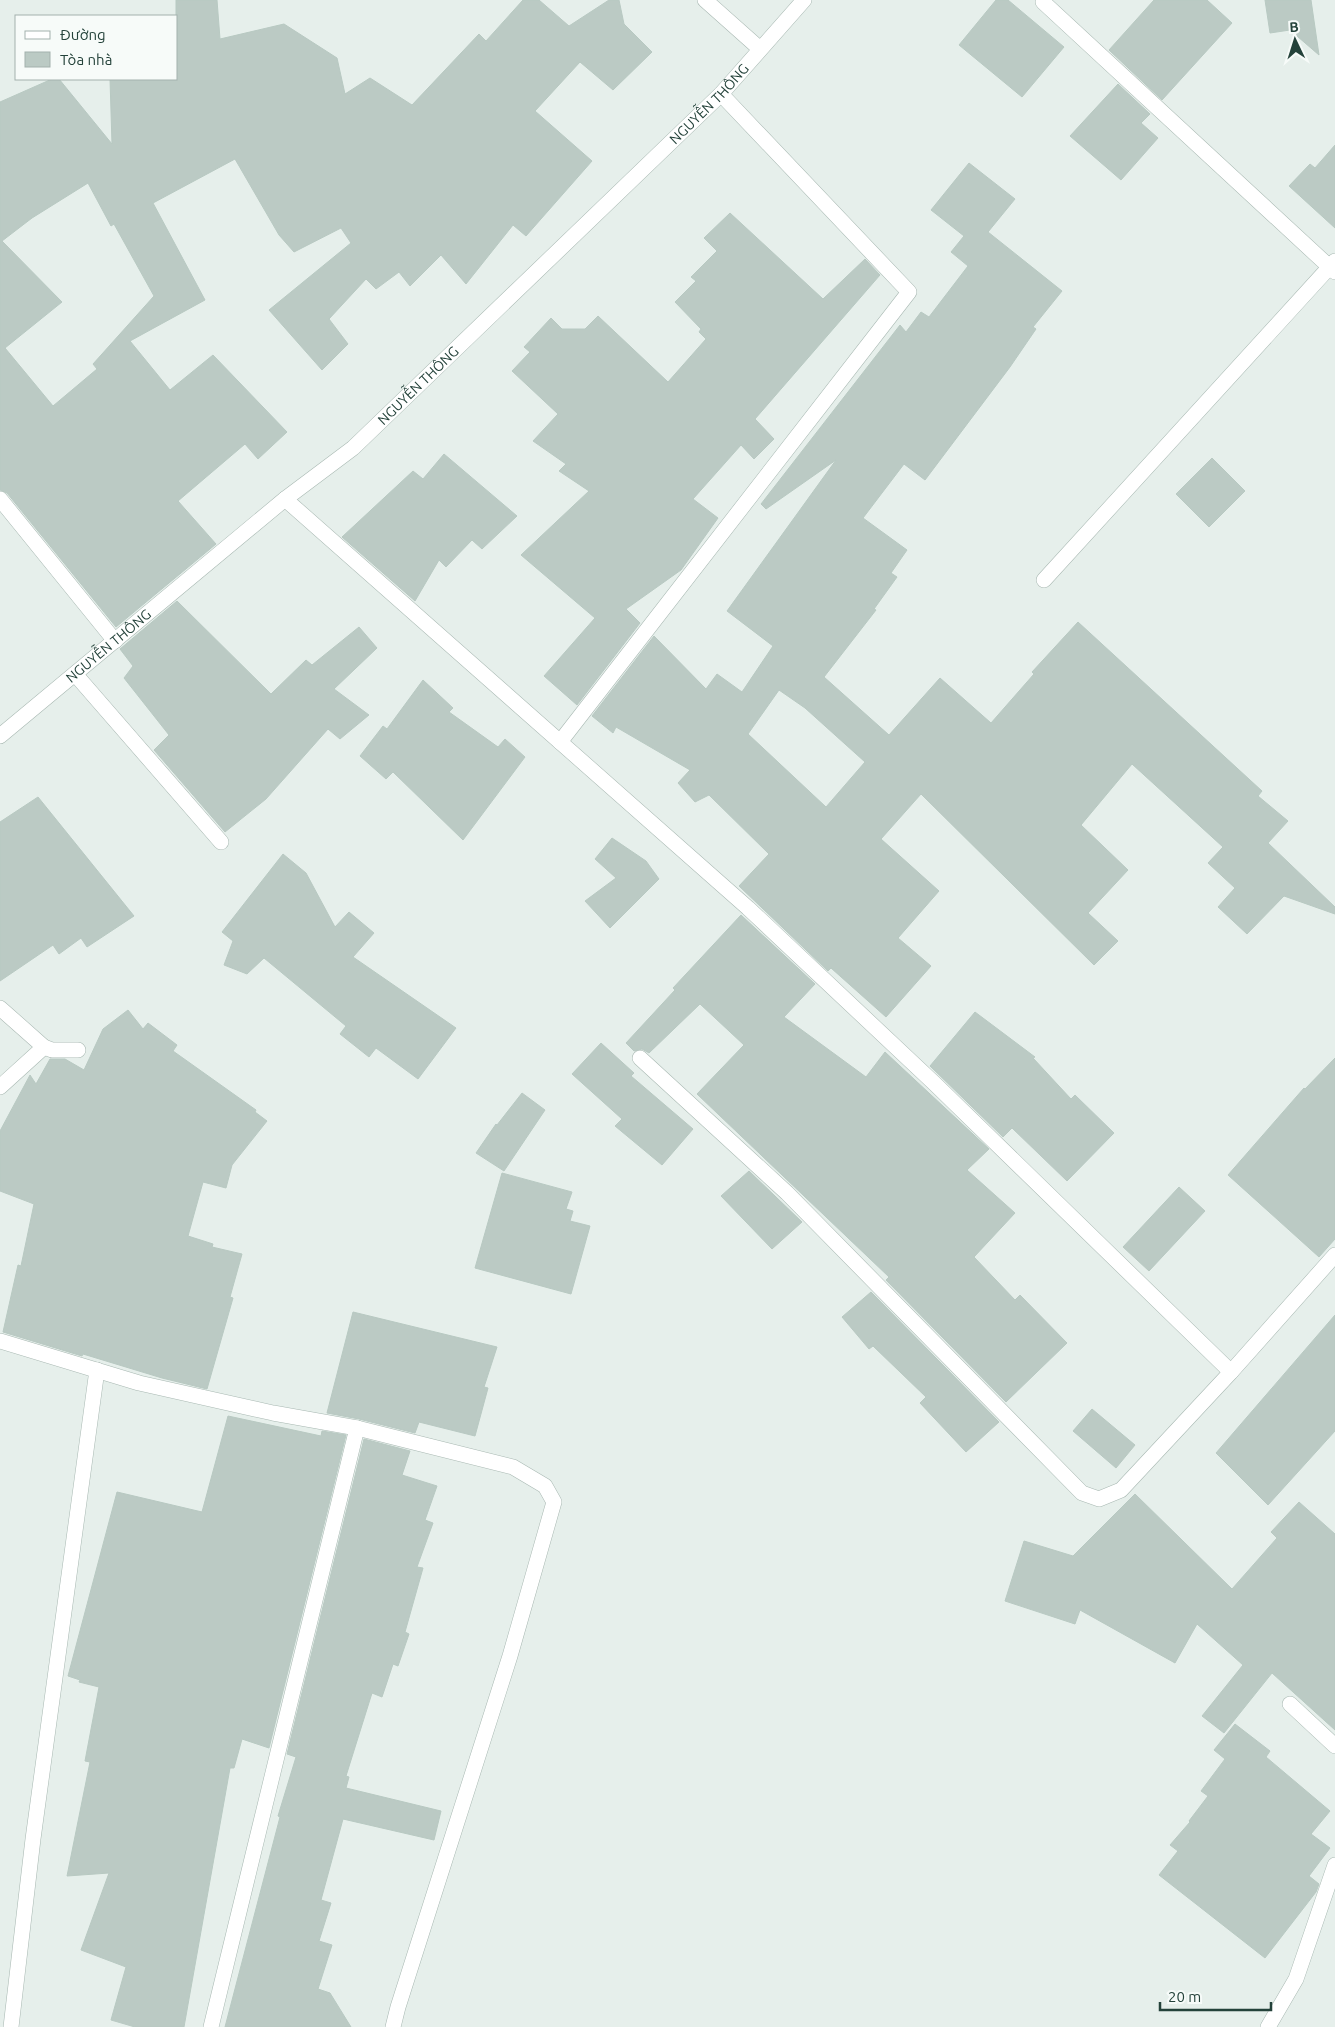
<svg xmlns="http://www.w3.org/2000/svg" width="1335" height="2027" font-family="Ubuntu,sans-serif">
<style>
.building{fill:#bbcac4;stroke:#b8c9c2;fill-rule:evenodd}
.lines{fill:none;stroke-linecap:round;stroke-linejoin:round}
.service-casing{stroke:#a8b8b2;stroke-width:16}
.minor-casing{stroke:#a8b8b2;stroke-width:16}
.tertiary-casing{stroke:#a8b8b2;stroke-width:16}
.service{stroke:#fff;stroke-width:15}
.minor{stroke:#fff;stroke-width:15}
.tertiary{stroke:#fff;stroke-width:15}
.labels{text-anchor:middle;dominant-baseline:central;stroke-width:4;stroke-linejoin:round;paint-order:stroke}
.street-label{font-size:14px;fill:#24423a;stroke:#f7fbf9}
</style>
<rect width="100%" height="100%" fill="#e6efeb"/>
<!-- building -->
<g class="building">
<path d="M176,0H217L220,39L284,24L337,58L345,94L370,78L412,105L479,34L486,41L523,0H539L569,26L609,0H619L624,24L652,52L613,90L580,62L535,111L592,161L526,236L513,225L466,284L441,255L410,286L399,272L376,289L366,279L329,319L348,344L322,370L269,310L351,243L341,228L294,252L279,235L235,159L153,203L205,300L130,341L170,390L213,355L287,432L258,459L245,444L178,501L216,544L116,627L7,493L0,490V102L52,79H59L112,144L110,79H176ZM88,183L111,226L114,224L154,296L93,364L97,369L53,406L5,348L62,302L2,241L32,218Z"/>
<polygon points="996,0 1008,0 1064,47 1022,97 959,45"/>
<polygon points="1154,0 1207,0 1232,23 1162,100 1109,50"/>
<polygon points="1265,0 1311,0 1319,55 1290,30 1270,33"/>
<polygon points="1118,84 1150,114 1141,123 1158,138 1121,180 1070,136"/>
<polygon points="1335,145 1335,228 1289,186 1310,164 1315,168"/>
<path d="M969,163L1015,199L988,232L1062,291L1033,327L1036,329L1010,367L925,480L904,464L863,518L907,550L891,573L897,577L874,609L876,610L824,677L889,735L940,678L991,723L1034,674L1032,672L1078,622L1262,791L1258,796L1288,821L1268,843L1335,907V914L1284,896L1247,934L1218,907L1235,888L1208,863L1223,847L1132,764L1081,825L1128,870L1088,913L1118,941L1094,965L921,794L881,839L939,891L898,938L931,966L886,1017L831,968L828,971L739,886L769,854L709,795L695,802L678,783L690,770L616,727L613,733L592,716L654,636L706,689L717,674L742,692L773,646L727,611L836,460L766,509L761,504L900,325L906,332L921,312L929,317L968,266L951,252L964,236L931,210ZM779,690L805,708L865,762L826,807L748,734Z"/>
<polygon points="730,213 823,299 865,259 880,275 755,419 774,439 754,459 741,445 693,499 718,518 681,570 626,609 640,623 577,705 544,676 595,618 521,555 589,491 559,471 566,464 533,441 558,414 512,371 530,352 524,347 551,318 562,329 585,329 598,316 668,382 706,339 699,332 701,329 675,302 696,281 691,277 717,251 704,238"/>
<polygon points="444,454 517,516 482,549 472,540 446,567 439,560 415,601 342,537 413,471 423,479"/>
<polygon points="1212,458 1245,491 1209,527 1176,494"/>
<polygon points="177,601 271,694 306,660 312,665 359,627 377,648 334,689 369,715 340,739 328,729 266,799 225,832 154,750 169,735 124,678 133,666 120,649"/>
<polygon points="423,680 453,708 449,712 498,747 505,739 525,757 463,840 393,772 386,779 360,756 383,726 387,729"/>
<polygon points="38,797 134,916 87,947 81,938 59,954 53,945 0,981 0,822"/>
<polygon points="612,838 646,861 659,879 610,928 585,901 616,878 595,859"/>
<polygon points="283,854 306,873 335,927 349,912 374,933 353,957 456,1028 418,1079 376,1048 369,1057 340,1034 346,1026 264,958 247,974 224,965 233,941 222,932"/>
<polygon points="741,915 815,984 784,1017 866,1077 885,1052 989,1149 967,1170 1015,1213 974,1257 1015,1300 1020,1295 1067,1343 1006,1402 886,1280 889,1277 697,1094 744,1045 700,1004 649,1053 642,1049 634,1051 626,1043 675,990 673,988"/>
<polygon points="128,1010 143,1029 148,1023 177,1045 173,1051 256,1110 255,1112 267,1121 232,1165 226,1188 203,1182 188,1236 213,1244 212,1247 242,1254 230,1297 233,1298 207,1389 162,1378 83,1354 82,1356 3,1332 18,1265 21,1266 34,1204 0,1191 0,1131 30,1075 36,1084 50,1059 65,1059 84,1070 103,1029"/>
<polygon points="975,1012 1035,1057 1033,1058 1071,1099 1075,1095 1114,1133 1067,1181 1012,1128 1003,1137 930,1066"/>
<polygon points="601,1043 634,1073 631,1076 693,1129 662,1165 615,1126 622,1119 572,1074"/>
<polygon points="1335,1058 1335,1239 1319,1257 1228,1175 1304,1088 1305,1089"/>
<polygon points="522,1093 545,1110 504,1171 476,1153 496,1124 497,1125"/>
<polygon points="749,1171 802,1222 772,1249 721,1196"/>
<polygon points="502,1173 572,1192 566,1209 573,1211 570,1221 590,1226 571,1294 475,1268"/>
<polygon points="1179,1187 1205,1211 1149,1271 1123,1247"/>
<polygon points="871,1292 999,1422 966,1452 920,1403 926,1397 873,1346 869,1349 842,1317"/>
<polygon points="353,1312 497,1347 484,1387 488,1388 475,1436 419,1422 415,1433 359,1419 327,1413"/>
<polygon points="1335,1315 1335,1431 1268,1505 1216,1453"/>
<polygon points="1092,1409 1135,1445 1116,1468 1073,1431"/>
<polygon points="228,1416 321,1436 322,1431 346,1435 269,1748 242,1739 234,1768 230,1768 184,2027 135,2027 111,2020 126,1967 81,1950 109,1873 67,1876 90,1762 85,1761 99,1687 79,1682 80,1680 68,1676 117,1492 202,1512"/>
<polygon points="364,1439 410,1451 402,1475 437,1486 425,1520 433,1523 417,1567 423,1568 405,1632 409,1634 398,1666 393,1664 382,1697 372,1693 346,1776 349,1777 346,1788 441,1811 434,1840 343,1819 321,1900 331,1903 319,1941 332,1945 318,1989 330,1993 351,2027 225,2027 280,1817 278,1816 296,1757 287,1754"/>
<polygon points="1135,1494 1232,1589 1277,1538 1271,1532 1299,1502 1335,1534 1335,1730 1272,1673 1224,1733 1202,1716 1243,1665 1197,1624 1175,1663 1080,1610 1075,1624 1005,1601 1024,1541 1073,1556"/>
<polygon points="1235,1724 1270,1751 1266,1757 1330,1811 1311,1834 1330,1848 1309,1876 1319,1884 1316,1892 1265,1958 1159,1875 1178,1851 1170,1845 1190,1822 1189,1821 1208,1796 1201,1791 1225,1759 1214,1750"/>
</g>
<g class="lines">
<defs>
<g id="service">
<polyline points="705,0 760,49"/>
<polyline points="0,499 115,641"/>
<polyline points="357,1428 513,1467 545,1486 554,1502 510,1656 398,2007 393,2027"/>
</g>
<g id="minor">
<polyline points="1043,2 1335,272"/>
<polyline points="285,499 748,908 934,1083 1231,1372"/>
<polyline points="1044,580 1335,261"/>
<polyline points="75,674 221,842"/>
<polyline points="560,742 909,292 721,94"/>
<polyline points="0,1008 44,1047 52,1050 78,1050"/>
<polyline points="640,1058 787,1193 1082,1493 1099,1499 1121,1490 1231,1372 1335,1255"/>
<polyline points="0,1087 44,1047"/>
<polyline points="0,1341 139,1383 273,1413 357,1428 211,2027"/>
<polyline points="1290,1704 1335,1746"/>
<polyline points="11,2027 33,1839 97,1370"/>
</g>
<g id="tertiary">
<path id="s1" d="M0,736L285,499L353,448L721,94L804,0"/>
<polyline points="1268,2027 1296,1979 1335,1865"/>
</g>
</defs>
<!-- service casing -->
<use href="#service" class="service-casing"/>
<!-- minor casing -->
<use href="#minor" class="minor-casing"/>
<!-- tertiary casing -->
<use href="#tertiary" class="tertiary-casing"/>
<!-- service -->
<use href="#service" class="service"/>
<!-- minor -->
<use href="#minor" class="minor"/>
<!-- tertiary -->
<use href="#tertiary" class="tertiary"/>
</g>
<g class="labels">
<!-- street labels -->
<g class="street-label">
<text stroke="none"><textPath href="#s1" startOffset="951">NGUYỄN THÔNG</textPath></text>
<text stroke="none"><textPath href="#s1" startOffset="546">NGUYỄN THÔNG</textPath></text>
<text stroke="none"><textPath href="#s1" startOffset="141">NGUYỄN THÔNG</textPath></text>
</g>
</g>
<!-- legend -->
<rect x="15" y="15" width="162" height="65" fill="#f7fbf9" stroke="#a3b1ad"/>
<rect x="25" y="31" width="25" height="8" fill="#ffffff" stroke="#a3b1ad"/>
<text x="60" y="40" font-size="15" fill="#24423a">Đường</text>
<rect x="25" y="52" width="25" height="15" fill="#bbcac4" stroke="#a3b1ad"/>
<text x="60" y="65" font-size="15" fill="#24423a">Tòa nhà</text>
<!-- north arrow -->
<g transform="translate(1295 40) rotate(356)" stroke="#f7fbf9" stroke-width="4" paint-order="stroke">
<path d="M0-4L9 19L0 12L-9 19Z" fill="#24423a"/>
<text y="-8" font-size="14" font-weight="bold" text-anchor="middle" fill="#24423a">B</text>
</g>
<!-- scale -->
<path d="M1160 2002v8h111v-8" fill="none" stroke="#24423a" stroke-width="2.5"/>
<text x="1168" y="2002" font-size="15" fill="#24423a" stroke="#f7fbf9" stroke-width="4" paint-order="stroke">20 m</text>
</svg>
